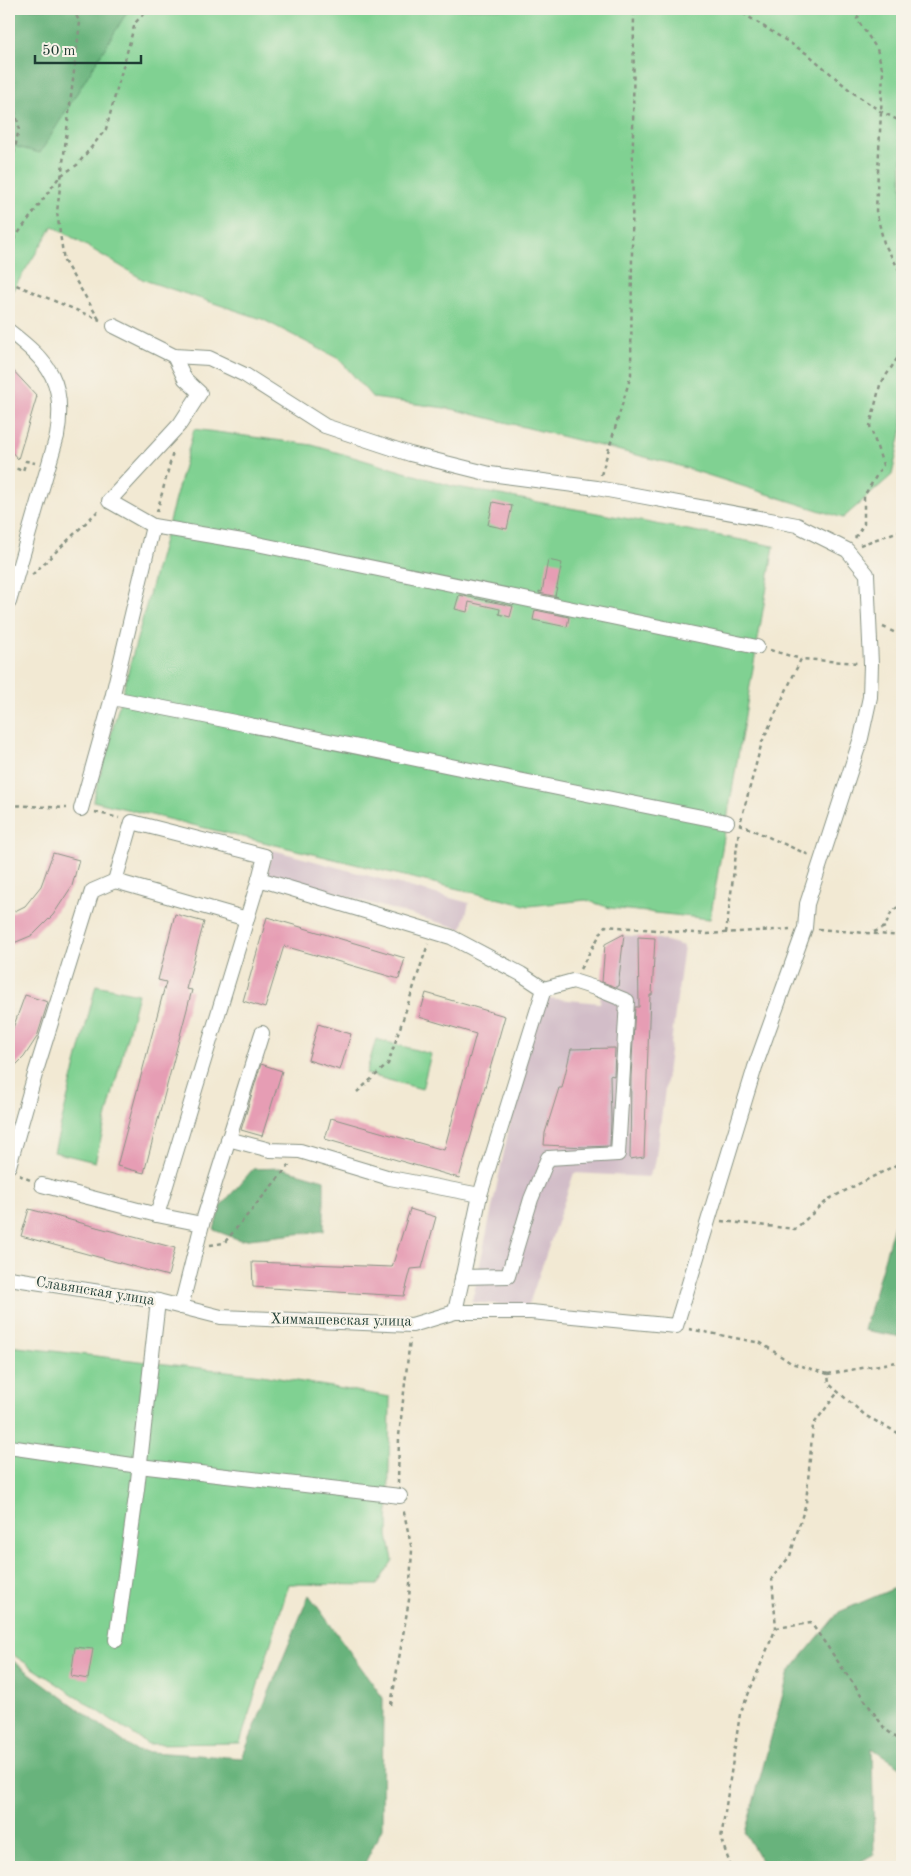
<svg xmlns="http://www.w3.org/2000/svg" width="911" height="1876" font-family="'Old Standard TT',serif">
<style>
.industrial{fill:#d2bdc8}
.green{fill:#80d192;stroke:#508763}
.forest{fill:#68b37c;stroke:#447858}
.building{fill:#e69db4}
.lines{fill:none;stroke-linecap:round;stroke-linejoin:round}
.minor-casing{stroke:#889384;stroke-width:16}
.path{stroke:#889384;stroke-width:2.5;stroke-dasharray:4 4;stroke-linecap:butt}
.minor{stroke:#fff;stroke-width:14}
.labels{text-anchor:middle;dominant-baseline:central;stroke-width:5;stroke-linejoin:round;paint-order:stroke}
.street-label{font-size:15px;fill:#1f3d34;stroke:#f7f3e8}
</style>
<rect width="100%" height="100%" fill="#f7f3e8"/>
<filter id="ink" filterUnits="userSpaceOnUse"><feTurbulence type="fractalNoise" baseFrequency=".02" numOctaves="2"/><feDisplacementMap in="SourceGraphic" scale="10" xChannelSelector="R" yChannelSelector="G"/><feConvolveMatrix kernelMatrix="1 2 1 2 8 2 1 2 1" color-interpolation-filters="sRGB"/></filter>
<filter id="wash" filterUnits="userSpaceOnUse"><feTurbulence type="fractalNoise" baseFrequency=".0096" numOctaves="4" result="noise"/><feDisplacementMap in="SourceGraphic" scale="20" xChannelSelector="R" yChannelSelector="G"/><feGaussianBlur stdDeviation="1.12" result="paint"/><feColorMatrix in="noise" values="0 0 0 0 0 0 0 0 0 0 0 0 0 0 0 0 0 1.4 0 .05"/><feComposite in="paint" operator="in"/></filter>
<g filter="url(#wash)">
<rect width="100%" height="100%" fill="#f2e9d3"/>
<!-- industrial -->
<g class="industrial">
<polygon points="273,850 469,903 462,929 267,874"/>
<polygon points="621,935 655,938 684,946 655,1164 648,1177 574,1173 528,1307 472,1302 537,997 600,1003 605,944"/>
</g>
<!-- green -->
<g class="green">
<polygon points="9,9 902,9 902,428 892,475 843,518 673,464 452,409 373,398 339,359 262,319 144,280 53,226 9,296"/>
<polygon points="194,429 312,445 452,486 774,546 710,919 610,908 586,900 529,906 93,801"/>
<polygon points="96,985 138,994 95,1162 54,1152"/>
<polygon points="376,1039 431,1054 422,1089 366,1074"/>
<polygon points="9,1346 261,1375 390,1397 388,1536 393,1560 377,1585 289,1584 240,1743 148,1744 9,1652"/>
</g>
<!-- forest -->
<g class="forest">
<polygon points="9,9 129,9 40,153 9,145"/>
<polygon points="282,1168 324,1180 324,1231 240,1240 214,1230 220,1207 253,1169"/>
<polygon points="902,1197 902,1337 864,1330"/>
<polygon points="902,1585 902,1768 872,1748 874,1854 851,1867 765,1867 745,1833 789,1672 839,1612"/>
<polygon points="309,1595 383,1698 382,1828 363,1867 9,1867 9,1658 136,1751 242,1758"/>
</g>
<g id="blocks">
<!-- building -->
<g class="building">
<polygon points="9,366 37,396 18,459 9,449"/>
<polygon points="493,502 512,506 507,529 488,525"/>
<polygon points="548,560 562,563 555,596 558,597 539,593 539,591 542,592"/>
<polygon points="459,595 513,606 510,617 499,614 500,609 469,602 467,612 455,609"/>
<polygon points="535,610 569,617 567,627 533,620"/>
<polygon points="53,853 79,860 72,886 53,915 33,935 9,945 9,914 25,906 41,886"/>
<polygon points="175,914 204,922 186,989 192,990 144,1173 117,1166 166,982 158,980"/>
<polygon points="267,917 405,958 399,979 284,946 265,1008 243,1001"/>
<polygon points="624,934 618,987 616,987 602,982 605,944"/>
<polygon points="638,937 655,938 652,995 650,995 644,1157 630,1159 631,1076 635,1007 639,1007"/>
<polygon points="426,993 505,1016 459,1178 325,1139 331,1118 444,1150 476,1034 419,1017"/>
<polygon points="25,995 48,1002 37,1037 24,1057 9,1072 9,1028 13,1028"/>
<polygon points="318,1024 351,1034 340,1070 308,1060"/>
<polygon points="615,1048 614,1076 610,1075 611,1121 610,1146 586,1147 544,1145 545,1133 559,1088 562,1088 571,1049"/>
<polygon points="261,1064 282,1071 262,1136 241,1130"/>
<polygon points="29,1209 175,1248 168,1276 21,1236"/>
<polygon points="410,1209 436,1217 422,1268 411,1269 404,1296 253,1287 252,1262 392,1267"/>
<polygon points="75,1647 93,1649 88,1679 71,1676"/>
</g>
</g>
</g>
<g filter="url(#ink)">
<use href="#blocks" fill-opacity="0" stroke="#889384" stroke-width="1"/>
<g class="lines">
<defs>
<g id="minor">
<path d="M9,331C50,363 66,382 57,436L9,602"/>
<polyline points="174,356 185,379 200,393 180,424 109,501 153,526 248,542 757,647"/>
<path d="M112,698C317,737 522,782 727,822"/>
<polyline points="81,809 112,698 153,526"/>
<polyline points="247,919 115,881 132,822 265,856 259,879"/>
<polyline points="228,1139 270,1150 300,1151 390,1178 480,1195"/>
<polyline points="9,1166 36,1071 92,891 115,881"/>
<polyline points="42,1185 157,1215 202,1224 181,1307"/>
<polyline points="157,1215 259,879 451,937 521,974 544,989 480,1195 455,1312"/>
<polyline points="202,1224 262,1033"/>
<polyline points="462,1277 508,1276 531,1199 548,1158 618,1154 627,1001 595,988 573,981 544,989"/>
<polyline points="9,1278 158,1301 221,1317 412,1325 455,1312 531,1312 676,1326 755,1067 805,928 807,904 861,738 870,697 871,664 867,574 847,550 797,525 597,488 490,474 410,454 325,426 245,375 209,358 174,356 114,326"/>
<polyline points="9,1447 139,1466 400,1496"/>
<polyline points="116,1640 137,1489 158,1301"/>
</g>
</defs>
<!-- minor casing -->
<use href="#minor" class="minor-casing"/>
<!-- path -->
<g class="path">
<polyline points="72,9 80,22 57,212 64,261 100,321"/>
<polyline points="736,9 809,55 852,92 880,111 902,122"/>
<polyline points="863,9 857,19 877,49 883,72 876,211 884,243 902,275"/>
<polyline points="9,87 19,127 9,182"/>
<polyline points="9,246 60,176 77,165 106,129 135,23 148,9"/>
<polyline points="9,282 100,320"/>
<polyline points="9,466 23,471 26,461 35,463"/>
<polyline points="601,475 631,375 634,9"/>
<polyline points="157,512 173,452"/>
<polyline points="855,538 864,524 864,496 883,465 870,426 880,385 902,351"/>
<polyline points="860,545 902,530"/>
<polyline points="32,575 100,509"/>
<polyline points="883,627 902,636"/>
<polyline points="770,650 801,659"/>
<polyline points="9,805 67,808"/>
<polyline points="95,812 119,818"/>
<polyline points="741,820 762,742 801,659 858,663"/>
<polyline points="739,824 809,855"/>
<polyline points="818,929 902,936"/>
<polyline points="874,932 885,927 891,913 902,903"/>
<polyline points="726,933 739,830"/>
<polyline points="580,969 605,926 707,934 790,929"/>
<polyline points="357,1092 388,1064 428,944"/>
<polyline points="19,1175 30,1180"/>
<polyline points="721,1221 795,1229 829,1199 902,1162"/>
<polyline points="210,1245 224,1243 290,1164"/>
<polyline points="689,1329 761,1343 791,1363 828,1374 829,1384 866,1416 902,1435"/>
<polyline points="828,1374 896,1362 902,1359"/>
<polyline points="398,1483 399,1436 410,1339"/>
<polyline points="776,1628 811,1623 885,1729 902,1742"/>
<polyline points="391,1705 409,1600 412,1550 403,1508"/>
<polyline points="731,1867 721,1839 727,1799 740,1714 776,1628 772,1578 790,1556 806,1503 813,1425 838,1392"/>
</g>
<!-- minor -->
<use href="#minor" class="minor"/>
</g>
</g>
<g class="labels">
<!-- street labels -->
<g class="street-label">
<text transform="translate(95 1292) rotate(9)">Славянская улица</text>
<text transform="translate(341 1321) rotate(1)">Химмашевская улица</text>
</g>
</g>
<!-- margin -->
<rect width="911" height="1876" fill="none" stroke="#f7f3e8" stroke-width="30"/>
<!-- scale -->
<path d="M35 55v8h106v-8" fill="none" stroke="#1f3d34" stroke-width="2.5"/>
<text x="42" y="55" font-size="15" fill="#1f3d34" stroke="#f7f3e8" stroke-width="4" paint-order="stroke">50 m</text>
</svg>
